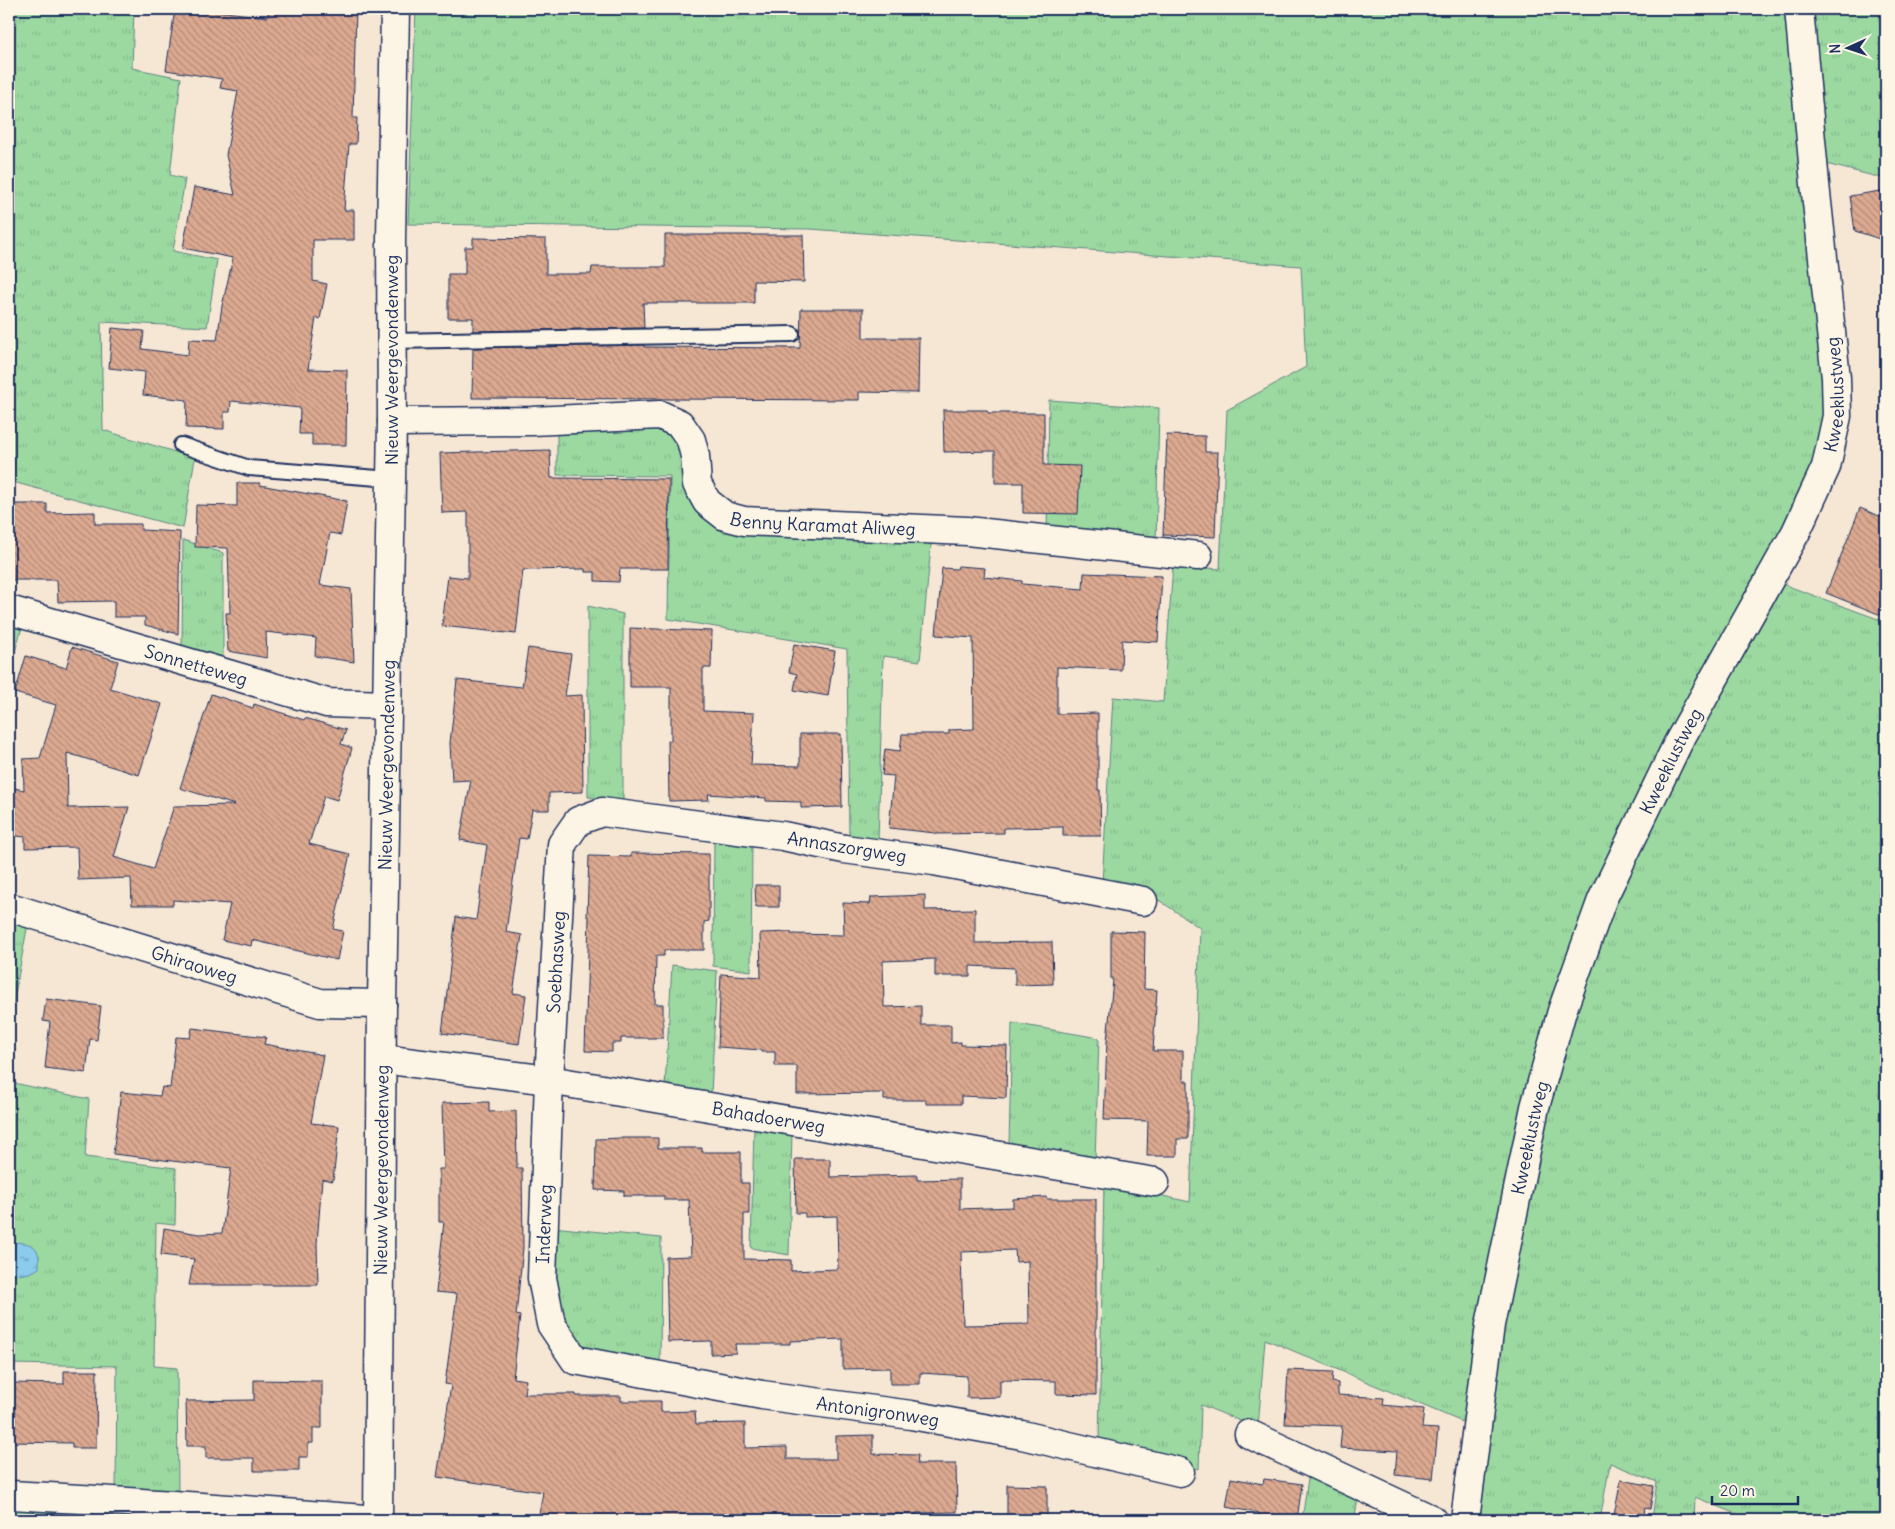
<svg xmlns="http://www.w3.org/2000/svg" width="1895" height="1529" font-family="Delius,sans-serif">
<style>
.grass{fill:url(#grass-tufts);stroke:#5c8480}
.water{fill:url(#water-ripples);stroke:#5e8db3}
.building{fill:url(#building-back-hatch);stroke:#1b2f5e;fill-rule:evenodd}
.lines{fill:none;stroke-linecap:round;stroke-linejoin:round}
.lane-casing{stroke:#1b2f5e;stroke-width:18}
.street-casing{stroke:#1b2f5e;stroke-width:31}
.secondary-casing{stroke:#1b2f5e;stroke-width:31}
.lane{stroke:#fcf5e5;stroke-width:14}
.street{stroke:#fcf5e5;stroke-width:28}
.secondary{stroke:#fcf5e5;stroke-width:28}
.labels{text-anchor:middle;dominant-baseline:central;stroke-width:4;stroke-linejoin:round;paint-order:stroke}
.street-label{font-size:18px;fill:#1b2f5e;stroke:#fcf5e5}
</style>
<defs>
<pattern id="grass-tufts" width="24" height="20" patternUnits="userSpaceOnUse" patternTransform="scale(1.25)"><rect width="24" height="20" fill="#9cd9a1"/><path d="M3 7l-1-3M5 7V3M7 7l1-3M15 17l-1-3M17 17v-4M19 17l1-3" fill="none" stroke="#86bb8d"/></pattern>
<pattern id="water-ripples" width="26" height="14" patternUnits="userSpaceOnUse" patternTransform="scale(1.25)"><rect width="26" height="14" fill="#8bcbec"/><path d="M2 4q2-2 4 0t4 0M15 11q2-2 4 0t4 0" fill="none" stroke="#71a5c2"/></pattern>
<pattern id="building-back-hatch" width="6" height="6" patternUnits="userSpaceOnUse" patternTransform="scale(1.25)"><rect width="6" height="6" fill="#dca990"/><path d="M-1 5l2 2M0 0l6 6M5-1l2 2" fill="none" stroke="#b28a79"/></pattern>
</defs>
<rect width="100%" height="100%" fill="#f6e6d4"/>
<filter id="ink" filterUnits="userSpaceOnUse"><feTurbulence type="fractalNoise" baseFrequency=".02" numOctaves="2"/><feDisplacementMap in="SourceGraphic" scale="10" xChannelSelector="R" yChannelSelector="G"/><feConvolveMatrix kernelMatrix="1 2 1 2 8 2 1 2 1" color-interpolation-filters="sRGB"/></filter>
<g filter="url(#ink)">
<!-- grass -->
<g class="grass">
<polygon points="9,9 134,9 132,68 181,78 170,175 185,179 173,251 217,260 207,327 101,322 103,430 195,458 183,528 9,481"/>
<polygon points="416,9 1793,9 1828,405 1815,461 1800,496 1605,872 1467,1424 1265,1339 1258,1428 1201,1405 1199,1469 1099,1442 1104,1183 1190,1202 1200,928 1147,892 1102,883 1113,697 1163,702 1173,565 1220,569 1227,410 1306,367 1301,266 810,229 408,224"/>
<polygon points="1810,9 1886,9 1886,179 1826,164"/>
<polygon points="1049,400 1159,408 1156,543 1047,534"/>
<polygon points="660,421 680,434 702,509 932,536 920,661 883,656 878,843 849,839 847,649 668,619 670,476 557,475 557,426"/>
<polygon points="183,540 223,553 223,662 182,651"/>
<polygon points="1777,582 1886,622 1886,1520 1752,1520 1695,1497 1694,1520 1652,1520 1657,1482 1610,1463 1600,1520 1472,1520 1489,1389 1549,1093 1620,877"/>
<polygon points="588,606 623,614 623,802 588,797"/>
<polygon points="9,619 23,624 9,672"/>
<polygon points="714,836 752,843 751,971 713,966"/>
<polygon points="9,917 28,923 9,1027"/>
<polygon points="672,965 717,971 711,1094 665,1086"/>
<polygon points="1012,1023 1099,1038 1095,1160 1009,1145"/>
<polygon points="9,1082 89,1099 85,1157 176,1168 175,1225 156,1223 154,1366 177,1368 178,1499 116,1493 117,1366 9,1364"/>
<polygon points="754,1126 792,1132 789,1255 751,1248"/>
<polygon points="552,1227 661,1238 660,1367 585,1349 574,1343 557,1307"/>
<polygon points="1309,1472 1359,1494 1354,1520 1302,1520"/>
<polygon points="9,1504 113,1510 113,1520 9,1520"/>
</g>
<!-- water -->
<path class="water" d="M9,1242C30,1243 41,1243 39,1268C29,1275 21,1275 9,1274Z"/>
<!-- building -->
<g class="building">
<polygon points="175,9 199,9 268,17 268,9 356,9 353,118 357,118 356,144 349,144 344,210 354,210 354,240 313,240 313,281 327,284 320,319 316,318 308,369 347,370 346,445 312,445 312,434 299,434 300,408 231,401 230,412 224,412 224,429 186,428 187,400 143,395 145,372 109,368 112,328 144,331 142,349 188,355 189,339 217,340 222,306 233,258 183,248 194,187 235,195 226,155 238,91 220,88 222,79 166,70"/>
<polygon points="1886,190 1886,241 1855,231 1850,196"/>
<polygon points="665,235 803,235 804,282 754,281 754,303 643,303 644,328 473,331 473,318 448,318 448,274 465,274 465,247 473,247 473,238 546,239 546,274 591,274 592,267 665,267"/>
<polygon points="801,309 863,309 863,338 919,338 918,393 859,392 859,400 472,398 473,348 644,345 644,347 800,348"/>
<polygon points="943,410 987,410 988,413 1044,413 1044,465 1080,466 1078,514 1023,513 1023,483 995,483 995,451 944,452"/>
<polygon points="1167,435 1205,436 1205,452 1218,452 1215,537 1163,535"/>
<polygon points="550,450 551,478 669,479 668,569 620,569 619,582 595,581 595,572 585,572 585,569 523,570 516,634 442,626 448,576 468,578 468,512 442,513 440,453"/>
<polygon points="237,483 260,483 260,485 347,501 341,535 330,533 320,585 351,589 354,662 315,656 316,638 266,632 267,658 228,651 226,613 230,613 228,548 195,547 196,505 237,506"/>
<polygon points="9,504 47,504 47,513 95,512 95,524 141,524 141,530 180,532 178,634 145,625 145,617 114,617 114,601 58,602 57,580 9,580"/>
<polygon points="1860,508 1886,519 1886,617 1826,593"/>
<polygon points="958,566 985,568 984,577 1022,581 1022,584 1083,589 1084,573 1162,576 1158,642 1122,640 1121,670 1057,667 1057,714 1098,713 1098,790 1100,790 1101,836 1063,836 1063,827 1004,828 1004,833 935,834 935,833 889,828 894,776 882,775 885,749 900,751 902,734 949,734 949,730 974,729 973,638 936,635 942,568 957,569"/>
<polygon points="630,628 712,631 711,668 703,668 703,711 754,713 751,765 800,766 800,734 841,734 842,807 801,808 801,802 766,801 766,798 708,794 709,800 669,801 668,741 671,741 671,687 630,687"/>
<polygon points="794,644 835,651 828,696 794,690 797,674 789,672"/>
<polygon points="72,647 118,661 110,688 162,704 139,775 67,753 68,808 129,807 114,857 153,869 174,806 235,805 180,788 211,694 253,708 254,704 304,720 305,718 346,730 341,744 352,748 337,800 324,796 309,844 350,854 333,929 343,931 337,960 252,940 251,946 222,940 230,904 173,900 173,905 132,905 131,878 78,880 77,847 25,848 25,837 9,835 9,787 24,790 23,759 40,758 56,705 15,693 26,656 66,668"/>
<polygon points="528,648 571,654 565,696 582,695 583,792 549,793 549,810 532,810 527,839 519,838 506,932 522,935 513,993 526,995 519,1044 442,1033 456,917 476,920 487,845 460,840 471,780 452,781 450,743 457,680 522,687"/>
<polygon points="631,853 709,854 709,921 704,922 704,950 664,950 664,956 656,956 655,1004 663,1004 663,1038 621,1038 621,1043 612,1043 612,1052 585,1051 589,917 587,917 589,856 631,857"/>
<polygon points="755,885 779,885 779,907 756,907"/>
<polygon points="925,895 925,910 975,909 975,943 1052,942 1053,984 1015,985 1015,968 970,966 970,976 935,976 935,959 883,961 884,1007 921,1006 921,1025 951,1025 951,1043 961,1042 961,1045 1007,1046 1006,1098 961,1096 961,1104 926,1104 926,1100 884,1100 884,1093 797,1094 797,1066 775,1066 775,1052 761,1052 761,1050 718,1047 721,974 761,977 760,933 791,932 791,934 844,935 843,903 870,904 871,897"/>
<polygon points="1111,931 1145,932 1144,989 1157,990 1153,1051 1183,1051 1183,1081 1188,1081 1188,1139 1177,1139 1177,1156 1147,1156 1148,1121 1104,1120 1107,1041 1113,980 1111,979"/>
<polygon points="46,999 101,1006 97,1040 90,1039 86,1073 45,1068 50,1022 43,1021"/>
<polygon points="192,1028 266,1037 264,1044 323,1055 311,1123 339,1126 333,1181 322,1179 317,1243 318,1285 189,1285 194,1259 161,1255 164,1228 199,1234 222,1233 231,1168 113,1154 121,1092 160,1096 162,1087 170,1088 176,1037 190,1038"/>
<polygon points="489,1102 489,1112 516,1111 517,1168 522,1168 523,1248 516,1315 520,1316 513,1378 526,1380 524,1394 576,1394 576,1396 621,1396 621,1401 661,1401 661,1412 695,1411 696,1424 745,1423 745,1448 787,1447 787,1459 836,1459 836,1436 873,1435 873,1454 918,1455 917,1464 956,1464 957,1512 916,1513 916,1515 874,1513 875,1520 538,1520 543,1492 437,1477 451,1385 445,1384 457,1294 436,1292 444,1222 439,1222 439,1169 444,1169 442,1103"/>
<path d="M623,1138H658V1148H702V1152H741V1183H749V1214H744V1259L791,1260V1271L838,1269L837,1216L805,1217V1213H796L795,1159H830V1177L917,1175V1180L960,1179V1209L1013,1207V1199L1046,1197L1047,1199H1096V1395L1056,1394V1381L1000,1380V1397L967,1398V1376L920,1373V1384H890V1368L843,1369V1339L790,1341V1344H735L736,1353L711,1354V1341L668,1342L666,1257L691,1256L689,1200H664V1196H624V1191L595,1190L596,1139ZM1015,1250L1016,1262L1028,1261L1029,1324L963,1325L961,1252Z"/>
<polygon points="1288,1370 1333,1372 1332,1382 1338,1383 1338,1395 1384,1398 1383,1405 1424,1409 1422,1428 1438,1429 1433,1479 1395,1475 1397,1451 1340,1448 1342,1426 1285,1424"/>
<polygon points="64,1371 97,1371 96,1448 72,1448 72,1443 9,1442 9,1383 64,1384"/>
<polygon points="254,1380 322,1381 322,1428 313,1428 313,1443 308,1443 308,1457 299,1457 299,1471 254,1471 254,1458 206,1458 206,1446 187,1446 186,1401 254,1400"/>
<polygon points="1231,1478 1263,1484 1264,1479 1302,1484 1297,1520 1259,1520 1259,1513 1226,1507"/>
<polygon points="1621,1480 1654,1486 1650,1509 1645,1508 1643,1520 1613,1520"/>
<polygon points="1007,1485 1047,1486 1047,1520 1007,1520"/>
</g>
<g class="lines">
<defs>
<g id="lane">
<polyline points="391,341 792,334"/>
<polyline points="181,445 249,468 391,479"/>
</g>
<g id="street">
<path id="s1" d="M392,422L532,421L660,415L680,424L691,440L695,456L697,484L707,502L725,516L744,521L967,531L1198,556"/>
<path id="s2" d="M9,610L327,703L386,705"/>
<path id="s3" d="M1143,901L934,861L844,849L783,836L602,812L578,821L562,844L549,1080L542,1278L551,1324L575,1360L762,1395L911,1415L1022,1435L1180,1472"/>
<path id="s4" d="M9,907L320,1003L382,1004"/>
<path id="s5" d="M382,1059L549,1080L1155,1182"/>
<polyline points="1249,1434 1433,1520"/>
<path d="M9,1495C132,1501 255,1511 378,1520"/>
<path id="s6" d="M1465,1520L1490,1325L1535,1107L1562,1011L1602,900L1678,743L1796,532L1826,467L1837,416L1836,378L1815,184L1799,9"/>
</g>
<g id="secondary">
<path id="s7" d="M378,1520L382,1004L392,422L391,239L395,9"/>
</g>
</defs>
<!-- lane casing -->
<use href="#lane" class="lane-casing"/>
<!-- street casing -->
<use href="#street" class="street-casing"/>
<!-- secondary casing -->
<use href="#secondary" class="secondary-casing"/>
<!-- lane -->
<use href="#lane" class="lane"/>
<!-- street -->
<use href="#street" class="street"/>
<!-- secondary -->
<use href="#secondary" class="secondary"/>
</g>
</g>
<g class="labels">
<!-- street labels -->
<g class="street-label">
<text transform="translate(391 360) rotate(-90)">Nieuw Weergevondenweg</text>
<text stroke="none"><textPath href="#s6" startOffset="1198">Kweeklustweg</textPath></text>
<text stroke="none"><textPath href="#s1" startOffset="496">Benny Karamat Aliweg</textPath></text>
<text stroke="none"><textPath href="#s2" startOffset="195">Sonnetteweg</textPath></text>
<text stroke="none"><textPath href="#s6" startOffset="792">Kweeklustweg</textPath></text>
<text stroke="none"><textPath href="#s7" startOffset="755">Nieuw Weergevondenweg</textPath></text>
<text transform="translate(847 847) rotate(9)">Annaszorgweg</text>
<text transform="translate(556 962) rotate(-87)">Soebhasweg</text>
<text stroke="none"><textPath href="#s4" startOffset="194">Ghiraoweg</textPath></text>
<text stroke="none"><textPath href="#s5" startOffset="391">Bahadoerweg</textPath></text>
<text stroke="none"><textPath href="#s6" startOffset="388">Kweeklustweg</textPath></text>
<text stroke="none"><textPath href="#s7" startOffset="350">Nieuw Weergevondenweg</textPath></text>
<text transform="translate(544 1224) rotate(-88)">Inderweg</text>
<text stroke="none"><textPath href="#s3" startOffset="1434">Antonigronweg</textPath></text>
</g>
</g>
<!-- margin -->
<rect width="1895" height="1529" fill="none" stroke="#fcf5e5" stroke-width="30"/>
<rect x="15" y="15" width="1865" height="1499" fill="none" stroke="#1b2f5e" stroke-width="2" filter="url(#ink)"/>
<!-- north arrow -->
<g transform="translate(1848 48) rotate(267)" stroke="#fcf5e5" stroke-width="4" paint-order="stroke">
<path d="M0-4L9 19L0 12L-9 19Z" fill="#1b2f5e"/>
<text y="-8" font-size="14" font-weight="bold" text-anchor="middle" fill="#1b2f5e">N</text>
</g>
<!-- scale -->
<path d="M1712 1496v8h86v-8" fill="none" stroke="#1b2f5e" stroke-width="2.5"/>
<text x="1720" y="1496" font-size="15" fill="#1b2f5e" stroke="#fcf5e5" stroke-width="4" paint-order="stroke">20 m</text>
</svg>
